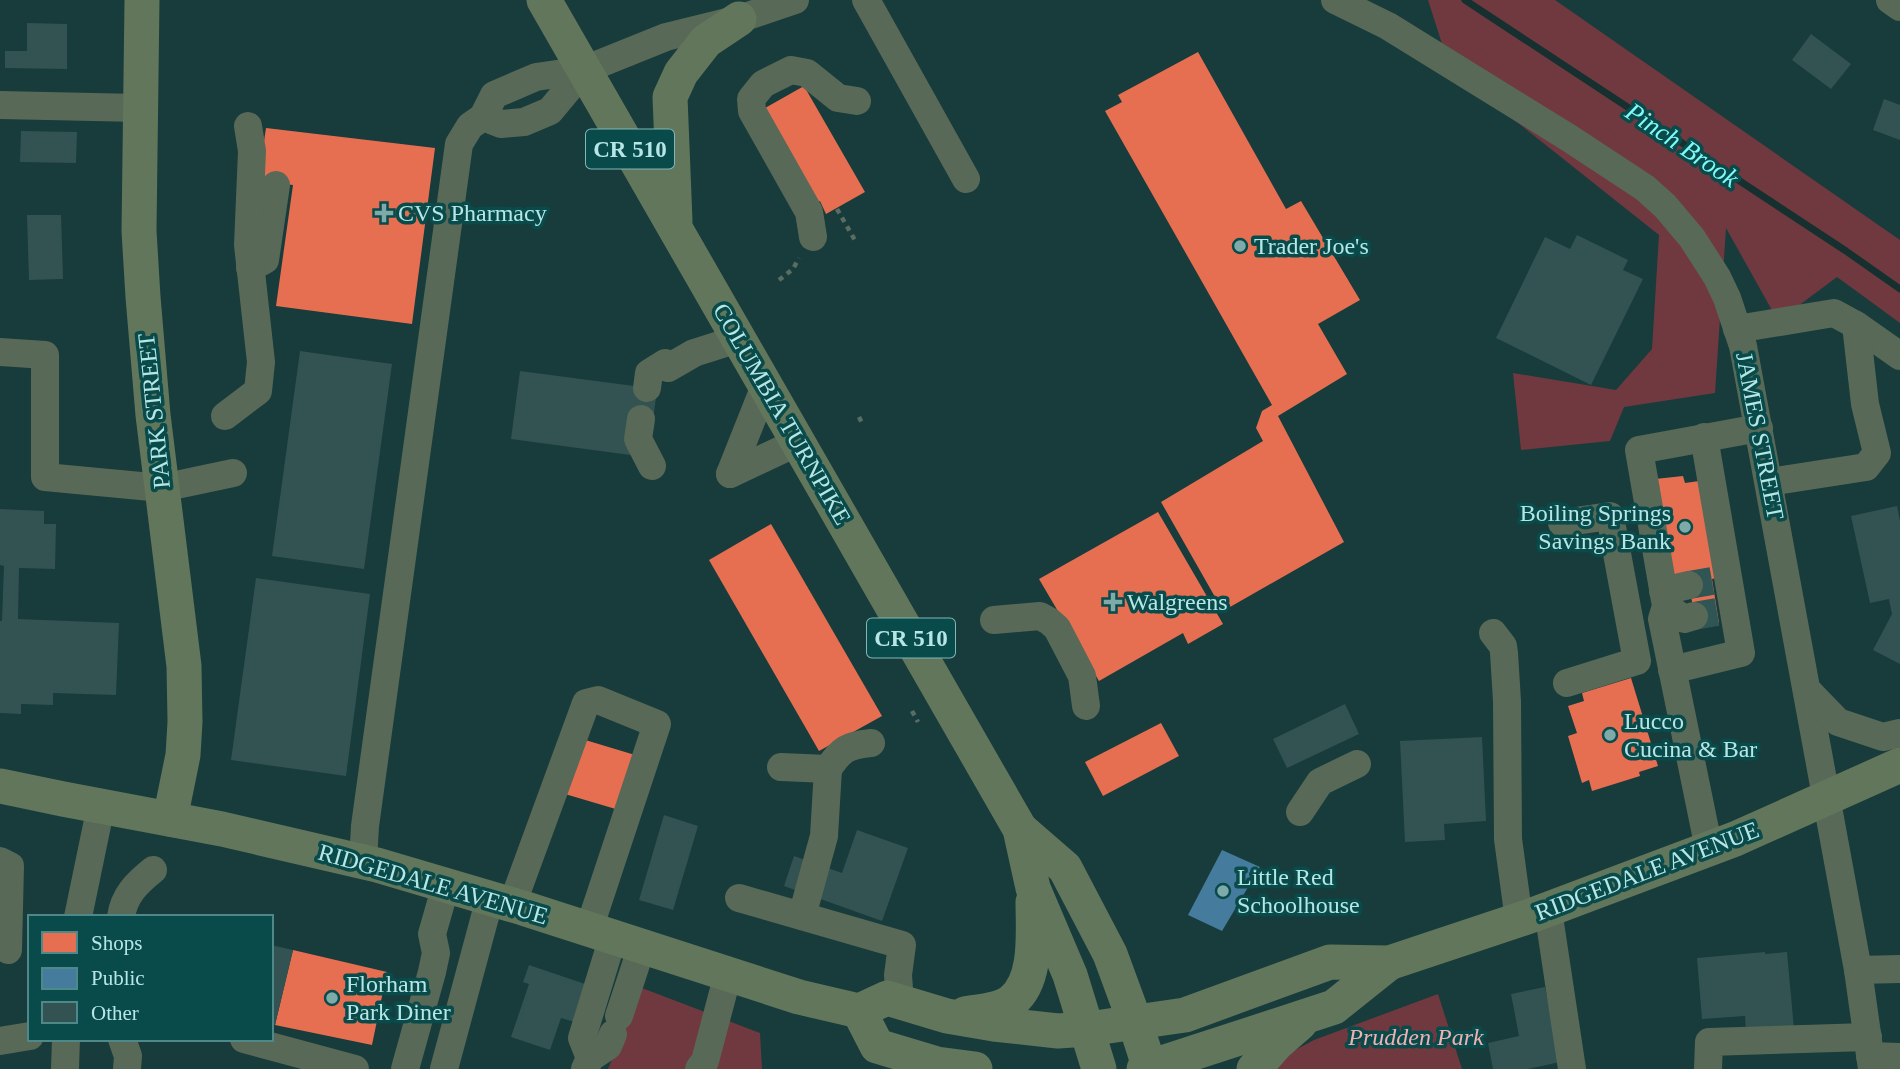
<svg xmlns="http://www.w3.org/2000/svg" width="1900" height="1069" font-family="'Times New Roman',serif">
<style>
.green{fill:#70393f}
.shops{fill:#e76f51}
.public{fill:#457b9d}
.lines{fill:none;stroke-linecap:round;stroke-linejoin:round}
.stream{stroke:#162f2f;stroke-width:7}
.building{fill:#325351}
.minor-tunnel{stroke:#305555;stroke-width:28;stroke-dasharray:28 14;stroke-linecap:butt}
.path{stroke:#5a6d62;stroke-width:4.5;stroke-dasharray:5 5;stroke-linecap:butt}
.minor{stroke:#586957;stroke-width:28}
.major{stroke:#61765b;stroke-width:35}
.poi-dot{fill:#7faaaa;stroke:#094a4a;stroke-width:2.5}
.labels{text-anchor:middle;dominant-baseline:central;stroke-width:7;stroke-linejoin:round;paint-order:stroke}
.shield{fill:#094a4a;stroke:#82b7b7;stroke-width:2}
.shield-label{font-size:23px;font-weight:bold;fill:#b6e6e6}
.poi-label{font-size:24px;fill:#b6e6e6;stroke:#094a4a;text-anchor:start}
.street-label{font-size:24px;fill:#b6e6e6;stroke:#094a4a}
.park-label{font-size:24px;font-style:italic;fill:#f0b1b5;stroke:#094a4a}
.water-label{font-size:26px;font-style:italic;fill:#7ffaf9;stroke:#094a4a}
</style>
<rect width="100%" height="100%" fill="#183b3b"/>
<!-- green -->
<g class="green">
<polygon points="1428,0 1555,0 1900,240 1900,323 1837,277 1778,321 1726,228 1715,393 1624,407 1610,441 1521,450 1513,373 1616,390 1652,349 1659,235 1450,69"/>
<polygon points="642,988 760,1033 762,1069 608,1069"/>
<polygon points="1438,994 1462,1069 1271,1069 1282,1057 1314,1040"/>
</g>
<!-- shops -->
<g class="shops">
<polygon points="1198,52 1286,209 1301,201 1360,300 1318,324 1347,374 1278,416 1344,542 1223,611 1161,502 1263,441 1256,428 1262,411 1272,405 1105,111 1122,102 1118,95"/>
<polygon points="804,86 865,192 826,214 820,201 814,205 760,111"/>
<polygon points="266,128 435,148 412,324 276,306 293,185 258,181"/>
<polygon points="1683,476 1685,483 1699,481 1716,578 1712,579 1719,623 1696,627 1689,583 1671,572 1655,479"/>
<polygon points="1158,512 1223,624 1188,644 1183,633 1099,681 1039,579"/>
<polygon points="771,524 882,716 819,751 709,560"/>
<polygon points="1631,678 1658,766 1639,772 1640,776 1592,791 1589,780 1582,783 1568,736 1577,733 1568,706 1584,701 1582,693"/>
<polygon points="1161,723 1179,756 1103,796 1085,762"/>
<polygon points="582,739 635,755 619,810 565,794"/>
<polygon points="293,950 387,972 372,1045 275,1025"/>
</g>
<!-- public -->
<polygon class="public" points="1222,850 1260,867 1222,931 1188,915"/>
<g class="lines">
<!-- stream -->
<polyline class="stream" points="1465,0 1846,251 1900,289"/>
</g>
<!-- building -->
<g class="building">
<polygon points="27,23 67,24 67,69 5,68 5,51 27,51"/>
<polygon points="1811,34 1851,64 1831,89 1792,60"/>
<polygon points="1884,99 1900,105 1900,140 1873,130"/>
<polygon points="21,131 77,132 76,163 20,162"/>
<polygon points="27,215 61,215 63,279 29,280"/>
<polygon points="1577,235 1628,260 1623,270 1643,279 1591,385 1496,338 1545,237 1570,249"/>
<polygon points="300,351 392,364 364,569 272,556"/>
<polygon points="520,371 657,389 653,421 635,418 630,455 511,439"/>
<polygon points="1897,506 1900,521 1900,664 1873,650 1892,614 1889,599 1870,603 1851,516"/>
<polygon points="0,509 44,511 44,524 56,524 55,569 19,568 18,619 119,623 116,695 53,693 53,705 21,704 21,714 0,713 0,621 2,621 4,566 0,565"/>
<polygon points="256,578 370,594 346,776 231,760"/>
<polygon points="1345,704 1359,734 1287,768 1273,739"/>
<polygon points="1482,737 1486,821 1444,824 1445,840 1405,842 1400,741"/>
<polygon points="664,815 698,826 673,910 639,900"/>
<polygon points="857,830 908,848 882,921 784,886 794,856 842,873"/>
<polygon points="271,945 293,950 275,1025 271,1024"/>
<polygon points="1765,952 1765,954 1787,952 1794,1029 1746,1033 1745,1016 1702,1019 1697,958"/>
<polygon points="529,965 588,985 575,1022 561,1018 550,1050 511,1037 529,984 523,982"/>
<polygon points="1545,987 1560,1062 1528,1069 1493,1069 1488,1043 1519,1036 1511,994"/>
</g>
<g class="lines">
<!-- minor-tunnel -->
<g class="minor-tunnel">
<polyline points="1689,585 1712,581"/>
<polyline points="1694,616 1717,612"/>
</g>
<!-- path -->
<g class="path">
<polyline points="837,209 856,242"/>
<polyline points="779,280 793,269 799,258"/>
<polyline points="859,417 863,425"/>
<polyline points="912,711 918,722"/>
</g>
<!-- minor -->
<g class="minor">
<polyline points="866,0 966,179"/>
<polyline points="1335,0 1388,26 1569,138 1645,188 1665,206 1692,238 1717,277 1727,298 1743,346 1858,970 1872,1069"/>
<polyline points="1890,0 1900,7"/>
<polyline points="0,105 140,108"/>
<polyline points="483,117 501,124 524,122 550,111 584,70"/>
<polyline points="813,237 809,212 752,111 751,99 763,84 791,70 807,73 838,98 857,101"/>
<polyline points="250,268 265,260 276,185"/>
<polyline points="1737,329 1834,313 1856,325 1900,356"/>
<polyline points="0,352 45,355 45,477 162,488 233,473"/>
<polyline points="668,368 694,353 738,339"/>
<polyline points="647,388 649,373 665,363"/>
<polyline points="225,416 258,391 261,362 248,245 252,151 248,126"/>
<polyline points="641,419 638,439 652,466"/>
<polyline points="730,474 765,386"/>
<polyline points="730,474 798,442"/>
<polyline points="1769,482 1866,467 1877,453 1865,404 1856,325"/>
<polyline points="1562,523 1610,516 1637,661 1567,683"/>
<polyline points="1663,591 1689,585"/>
<polyline points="1666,606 1684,619 1694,616"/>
<polyline points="994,620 1040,616 1049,621 1057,628 1082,676 1086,706"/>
<polyline points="1493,633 1503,646 1504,653 1507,701 1508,839 1519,920"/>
<polyline points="1672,670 1741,653 1704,437"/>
<polyline points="1808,691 1838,722 1883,737 1900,733"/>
<path d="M781,767L828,769C841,749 848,745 871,743"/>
<polyline points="1300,812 1320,782 1357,764"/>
<polyline points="1709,849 1662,619 1666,606 1639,450 1759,428"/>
<polyline points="0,861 10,866 8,950"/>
<polyline points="363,861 365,826 459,144 470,126 483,117 494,95 536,77 584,70 666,37 739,19 795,0"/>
<polyline points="739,898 902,945 898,975 900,1003"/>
<polyline points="512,905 586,703 598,700 657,724 589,929"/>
<polyline points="1548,910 1572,1069"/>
<polyline points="802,916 824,836 828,769"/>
<polyline points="78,917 101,806"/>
<path d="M121,917C124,895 137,883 153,870"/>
<polyline points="1858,970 1900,969"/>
<polyline points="619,1016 642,946"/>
<polyline points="122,1039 128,1056 127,1069"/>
<polyline points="244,1039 355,1069"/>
<polyline points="0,1041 30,1036"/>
<polyline points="1870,1056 1900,1057"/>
<polyline points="590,1058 582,1038 613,937"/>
<polyline points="65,1069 66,1039"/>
<polyline points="405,1069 432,972 436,953 432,934 446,885"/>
<polyline points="444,1069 490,898"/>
<polyline points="585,1069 590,1058 608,1046 613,1034"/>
<polyline points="699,1069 705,1061 728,974"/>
<polyline points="1708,1069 1709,1042 1868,1037"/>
</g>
<!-- major -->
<g class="major">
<polyline points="142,0 139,231 143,297 153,415 184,666 185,722 183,755 170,819"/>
<polyline points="544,0 1020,829 1033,888 1070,975 1099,1069"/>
<polyline points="675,221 670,97 681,73 706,41 739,19"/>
<polyline points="0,786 63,799 222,829 377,865 523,908 799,997 859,1011 887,998 947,1016 994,1024 1058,1031 1088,1029 1185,1015 1330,962 1389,963 1533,915 1735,839 1900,765"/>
<polyline points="1020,829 1065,868 1110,954 1135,1022 1150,1069"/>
<polyline points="859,1011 877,1046 937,1064 975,1069"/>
<path d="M965,1014C980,1011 1000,1011 1012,1001C1038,980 1033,932 1033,902"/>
<polyline points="1144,1069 1334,1007 1389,963"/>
<polyline points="1254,1069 1277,1043 1300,1023"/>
</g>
</g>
<!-- markers -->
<g class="poi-dot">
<path d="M380.5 202.5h7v7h7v7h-7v7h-7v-7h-7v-7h7z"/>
<circle cx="1240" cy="246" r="7"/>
<circle cx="1685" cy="527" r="7"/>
<path d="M1109.5 591.5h7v7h7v7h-7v7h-7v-7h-7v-7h7z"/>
<circle cx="1610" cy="735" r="7"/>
<circle cx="1223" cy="891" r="7"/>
<circle cx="332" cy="998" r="7"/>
</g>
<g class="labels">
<!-- shield labels -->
<g class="shield">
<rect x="586" y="129.5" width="88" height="39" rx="5"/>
<rect x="867" y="618.5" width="88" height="39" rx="5"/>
</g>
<g class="shield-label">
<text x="630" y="149">CR 510</text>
<text x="911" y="638">CR 510</text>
</g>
<!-- poi labels -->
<g class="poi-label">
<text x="398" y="213">CVS Pharmacy</text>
<text x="1254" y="246">Trader Joe's</text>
<text x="1671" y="513" text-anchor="end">Boiling Springs<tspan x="1671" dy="28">Savings Bank</tspan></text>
<text x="1127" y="602">Walgreens</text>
<text x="1624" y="721">Lucco<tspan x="1624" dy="28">Cucina &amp; Bar</tspan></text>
<text x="1237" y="877">Little Red<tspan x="1237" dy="28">Schoolhouse</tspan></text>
<text x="346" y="984">Florham<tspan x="346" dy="28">Park Diner</tspan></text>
</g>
<!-- street labels -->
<g class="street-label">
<text transform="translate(154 411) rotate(-96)">PARK STREET</text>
<text transform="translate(782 414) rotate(60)">COLUMBIA TURNPIKE</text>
<text transform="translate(1760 436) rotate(79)">JAMES STREET</text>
<text transform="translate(1647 871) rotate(-21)">RIDGEDALE AVENUE</text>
<text transform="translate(433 884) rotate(16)">RIDGEDALE AVENUE</text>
</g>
<!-- park labels -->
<g class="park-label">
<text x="1416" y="1037">Prudden Park</text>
</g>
<!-- water labels -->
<g class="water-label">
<text transform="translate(1682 145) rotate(34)">Pinch Brook</text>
</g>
</g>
<!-- legend -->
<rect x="28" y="915" width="245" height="126" fill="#094a4a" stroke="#4e8888" stroke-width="2"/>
<rect x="42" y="932" width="35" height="21" fill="#e76f51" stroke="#4e8888" stroke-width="2"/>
<text x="91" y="950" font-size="21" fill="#b6e6e6">Shops</text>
<rect x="42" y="968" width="35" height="21" fill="#457b9d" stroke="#4e8888" stroke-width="2"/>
<text x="91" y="985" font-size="21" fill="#b6e6e6">Public</text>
<rect x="42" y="1002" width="35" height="21" fill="#325351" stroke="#4e8888" stroke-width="2"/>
<text x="91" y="1020" font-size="21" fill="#b6e6e6">Other</text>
</svg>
